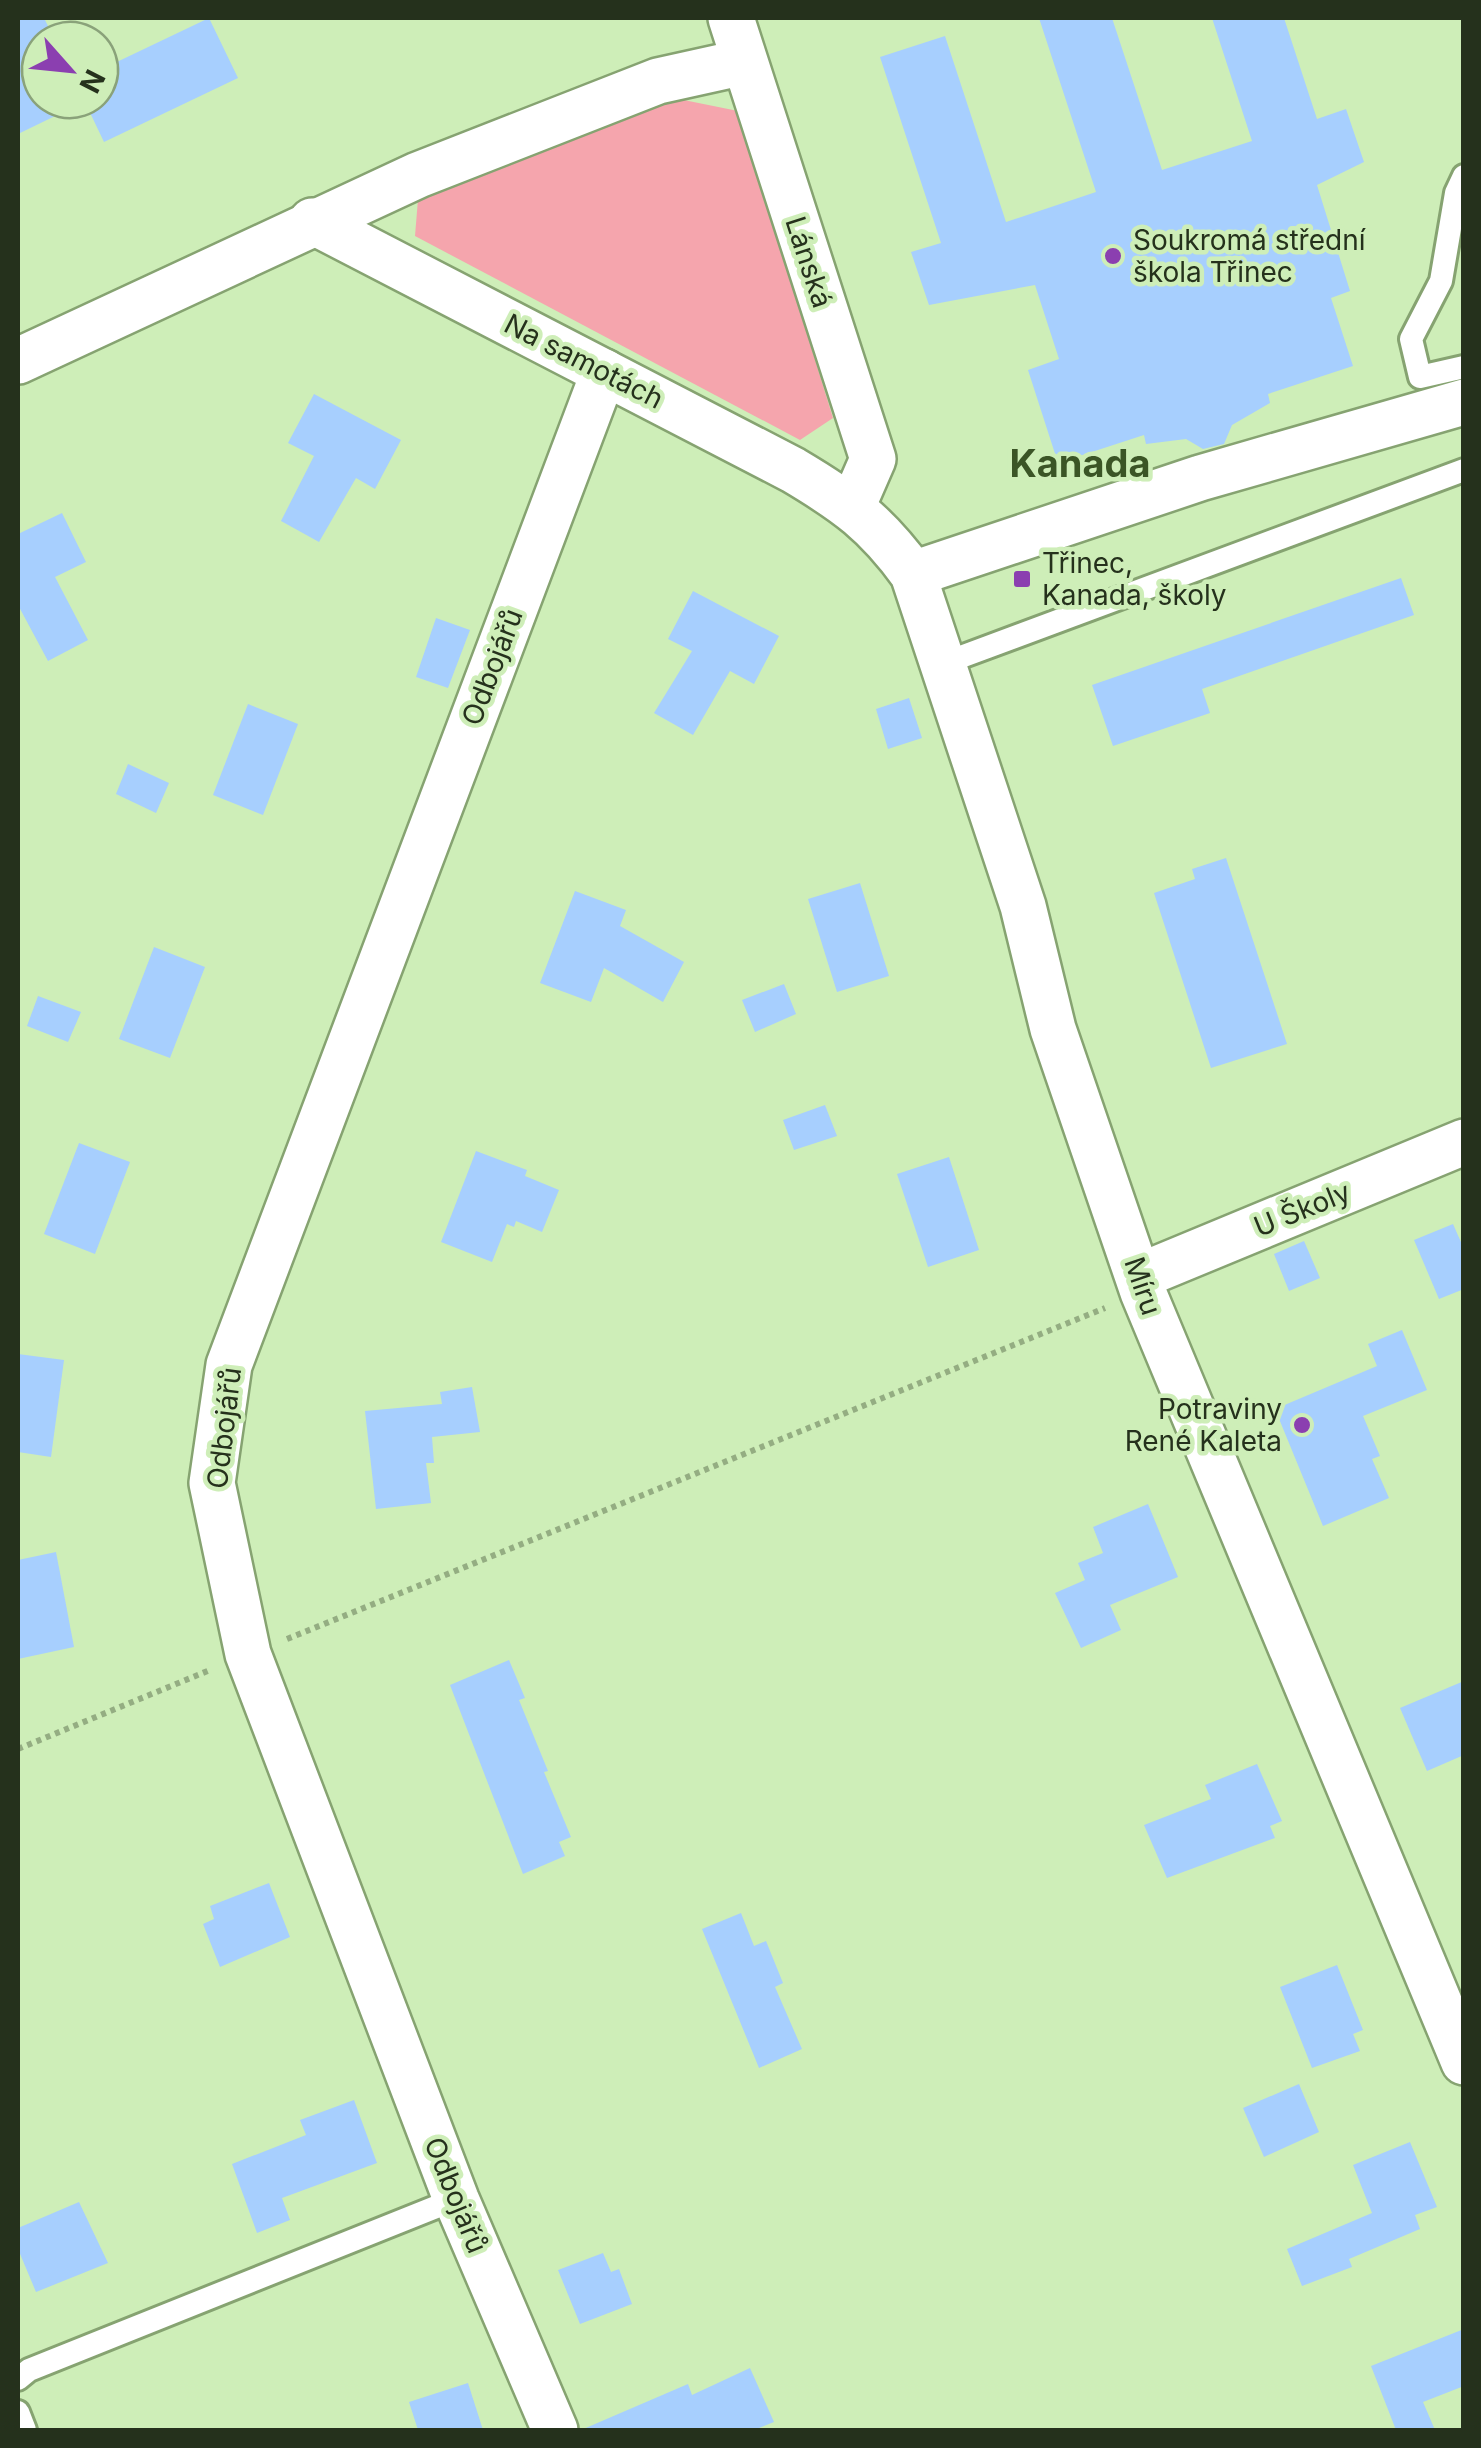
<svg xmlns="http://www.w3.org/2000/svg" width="1481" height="2448" font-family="Inter,sans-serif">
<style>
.green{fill:#f5a5ad}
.building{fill:#a7cffe}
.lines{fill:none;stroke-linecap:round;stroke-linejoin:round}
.lane-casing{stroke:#86a371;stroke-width:28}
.street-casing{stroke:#86a371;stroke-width:50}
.path{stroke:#94ad82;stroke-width:6;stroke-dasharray:5 5;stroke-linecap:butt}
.lane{stroke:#fff;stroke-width:22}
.street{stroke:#fff;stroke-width:45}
.poi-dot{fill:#8b3fb0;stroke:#ceeeb8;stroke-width:4}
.labels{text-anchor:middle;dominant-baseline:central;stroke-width:9;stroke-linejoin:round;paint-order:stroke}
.poi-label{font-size:28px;fill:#25311c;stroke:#ceeeb8;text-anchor:start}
.street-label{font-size:28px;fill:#25311c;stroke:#ceeeb8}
.district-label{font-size:38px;font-weight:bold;fill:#3b5526;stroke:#ceeeb8}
</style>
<rect width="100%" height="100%" fill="#ceeeb8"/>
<!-- green -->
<polygon class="green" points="659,95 738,111 833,418 800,440 415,236 419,187"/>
<!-- building -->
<g class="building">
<polygon points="18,18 44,18 55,40 40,40 40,100 84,102 18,134"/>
<polygon points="209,18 238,78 104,142 84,100 100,100 100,70"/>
<polygon points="1039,18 1112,18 1162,170 1252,141 1212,18 1284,18 1317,119 1346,109 1364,162 1317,185 1350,291 1331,298 1353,366 1268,394 1270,403 1232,425 1224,444 1203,449 1186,439 1146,444 1144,435 1058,463 1028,370 1059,359 1035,285 929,305 911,252 941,243 880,57 945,36 1006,222 1096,192"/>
<polygon points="314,394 401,440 375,489 356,478 319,542 281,521 314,456 288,443"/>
<polygon points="62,513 86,562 55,577 88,640 48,661 18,605 18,534"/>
<polygon points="1401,578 1414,615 1202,689 1210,713 1113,746 1092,685"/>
<polygon points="693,591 779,636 754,684 730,671 693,735 654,713 692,651 668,639"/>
<polygon points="436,618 470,630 448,688 416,677"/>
<polygon points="909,698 922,738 888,749 876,709"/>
<polygon points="248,704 298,724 263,815 213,795"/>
<polygon points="128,764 169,783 156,813 116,794"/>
<polygon points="1226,858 1287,1044 1211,1068 1154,893 1195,879 1192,869"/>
<polygon points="860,883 889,976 837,992 808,899"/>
<polygon points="575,891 626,910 620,926 684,962 663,1002 604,968 591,1002 540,983"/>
<polygon points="154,947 205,967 170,1058 119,1039"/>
<polygon points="784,984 796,1014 755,1032 742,1000"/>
<polygon points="38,996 81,1012 68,1042 27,1026"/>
<polygon points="825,1105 837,1136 794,1150 783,1120"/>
<polygon points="79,1143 130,1162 95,1254 44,1234"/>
<polygon points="476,1151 527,1170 525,1176 559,1190 542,1232 516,1221 514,1227 507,1224 492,1262 441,1242"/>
<polygon points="949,1157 979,1250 928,1267 897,1174"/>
<polygon points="1453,1224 1464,1249 1464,1289 1439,1299 1414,1240"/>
<polygon points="1304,1241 1320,1278 1289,1291 1274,1254"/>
<polygon points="1402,1330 1427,1390 1363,1416 1380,1456 1372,1459 1389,1498 1323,1526 1275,1409 1377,1366 1368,1344"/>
<polygon points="18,1354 64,1360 51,1457 18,1452"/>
<polygon points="472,1387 480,1432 432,1437 434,1463 426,1463 431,1503 376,1509 365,1411 442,1404 440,1392"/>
<polygon points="1148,1504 1178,1577 1110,1605 1121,1630 1081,1648 1055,1593 1085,1580 1078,1563 1103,1553 1093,1527"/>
<polygon points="56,1552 74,1647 18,1659 18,1560"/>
<polygon points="509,1660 525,1698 519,1700 548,1771 544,1772 571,1837 559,1842 565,1856 523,1874 450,1685"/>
<polygon points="1464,1681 1464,1755 1427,1771 1400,1708"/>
<polygon points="1257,1764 1282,1821 1270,1826 1275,1838 1167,1878 1144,1825 1211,1799 1205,1785"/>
<polygon points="269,1883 290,1937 220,1967 203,1924 214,1919 210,1906"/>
<polygon points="741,1913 754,1946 766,1941 783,1983 775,1987 802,2049 759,2068 702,1929"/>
<polygon points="1337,1965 1363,2030 1353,2034 1360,2051 1312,2068 1280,1987"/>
<polygon points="1299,2084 1319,2132 1264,2157 1243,2108"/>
<polygon points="354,2100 377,2163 282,2198 290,2220 257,2233 232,2164 306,2135 300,2120"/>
<polygon points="1410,2142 1437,2207 1415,2215 1420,2229 1349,2259 1352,2267 1302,2286 1287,2249 1372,2213 1353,2165"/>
<polygon points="79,2202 108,2263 36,2292 18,2249 18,2228"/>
<polygon points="603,2253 611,2272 619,2269 632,2304 580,2324 558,2270"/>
<polygon points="1464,2329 1464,2386 1423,2402 1435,2430 1396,2430 1371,2366"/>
<polygon points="750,2368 774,2422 754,2430 581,2430 688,2384 692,2395"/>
<polygon points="468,2383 483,2430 418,2430 409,2402"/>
</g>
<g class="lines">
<defs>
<g id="lane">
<polyline points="1464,176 1456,193 1441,281 1411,339 1420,377 1464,367"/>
<polyline points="942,664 1464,470"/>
<polyline points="18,2379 29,2370 456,2199"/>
<polyline points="18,2412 25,2430"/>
</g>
<g id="street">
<polyline points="731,18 873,459 853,505"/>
<path d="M312,221L793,470C847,502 876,523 913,574L1023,906L1053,1029L1143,1292L1464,2062"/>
<polyline points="18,361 418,175 658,81 744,62"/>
<polyline points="913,574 1200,478 1464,402"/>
<polyline points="1140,1276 1464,1142"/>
<polyline points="555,2430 456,2199 248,1654 212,1483 229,1365 604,372"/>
</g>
</defs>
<!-- lane casing -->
<use href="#lane" class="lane-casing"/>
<!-- street casing -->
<use href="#street" class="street-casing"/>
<!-- path -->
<g class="path">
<polyline points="287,1639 1105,1308"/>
<polyline points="18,1749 210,1670"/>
</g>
<!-- lane -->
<use href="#lane" class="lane"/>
<!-- street -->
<use href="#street" class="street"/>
</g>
<!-- markers -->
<g class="poi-dot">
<circle cx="1113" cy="256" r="10"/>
<rect x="1012" y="569" width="20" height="20" rx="5"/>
<circle cx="1302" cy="1425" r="10"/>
</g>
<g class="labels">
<!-- poi labels -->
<g class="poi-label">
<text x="1133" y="240">Soukromá střední<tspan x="1133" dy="32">škola Třinec</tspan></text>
<text x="1042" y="563">Třinec,<tspan x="1042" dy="32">Kanada, školy</tspan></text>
<text x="1282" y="1409" text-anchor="end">Potraviny<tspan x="1282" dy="32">René Kaleta</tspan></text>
</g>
<!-- street labels -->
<g class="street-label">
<text transform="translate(809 262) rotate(72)">Lánská</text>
<text transform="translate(584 361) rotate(27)">Na samotách</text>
<text transform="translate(492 667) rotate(-69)">Odbojářů</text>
<text transform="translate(1302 1209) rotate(-22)">U Školy</text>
<text transform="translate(1143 1286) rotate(71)">Míru</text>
<text transform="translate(224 1428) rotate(-83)">Odbojářů</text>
<text transform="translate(456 2195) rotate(68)">Odbojářů</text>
</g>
<!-- district labels -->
<g class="district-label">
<text x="1080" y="463">Kanada</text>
</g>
</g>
<!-- border -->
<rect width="1481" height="2448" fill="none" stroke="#25311c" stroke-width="40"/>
<!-- north arrow -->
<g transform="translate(70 70) rotate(117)"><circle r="48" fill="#ceeeb8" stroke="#8aa27a" stroke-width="2.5"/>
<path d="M0-8L18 38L0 25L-18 38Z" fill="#8b3fb0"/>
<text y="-15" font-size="28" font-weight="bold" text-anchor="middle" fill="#25311c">N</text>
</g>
</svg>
